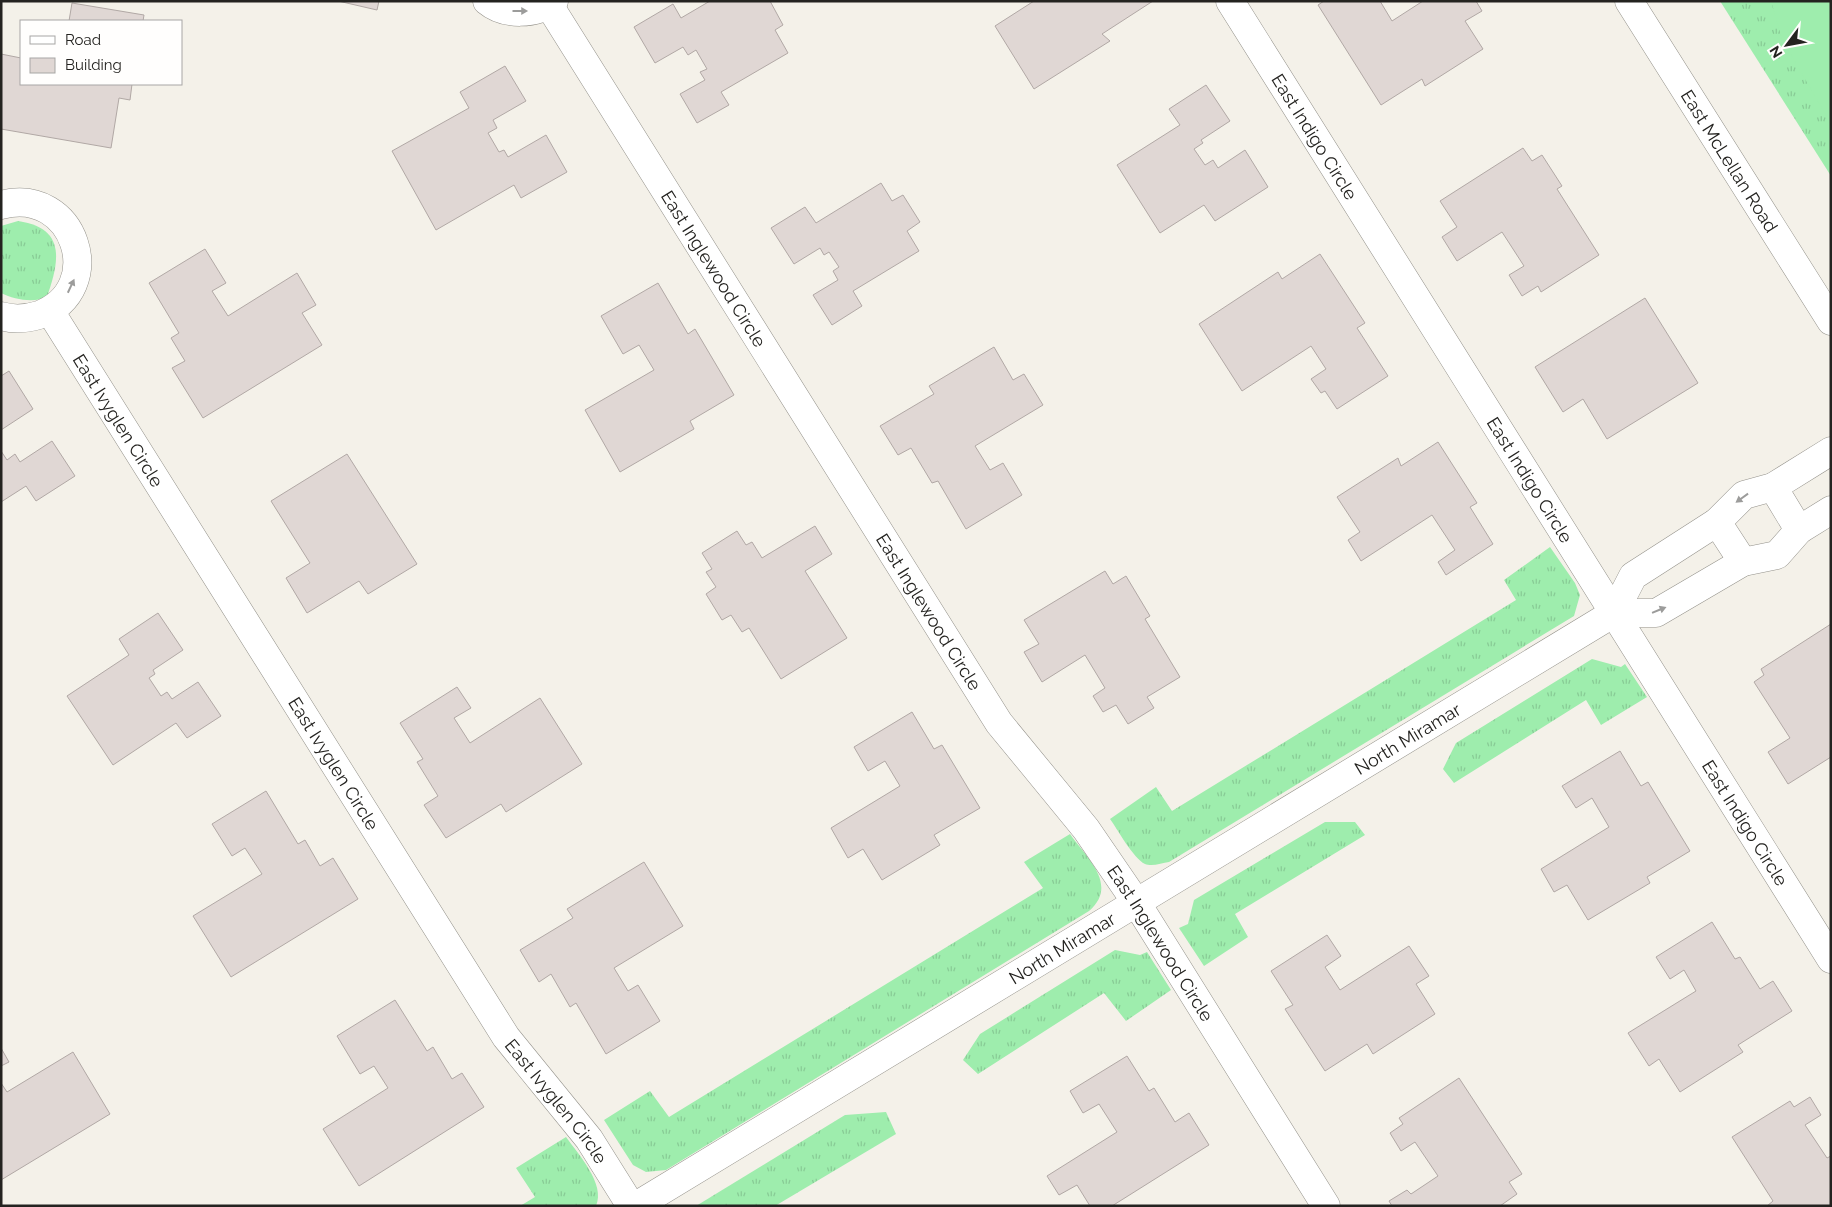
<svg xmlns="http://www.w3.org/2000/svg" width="1832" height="1207" font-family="Raleway,sans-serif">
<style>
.grass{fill:url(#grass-tufts)}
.pitch{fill:#9eedad}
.building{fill:#e0d7d4;stroke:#b1a8a5}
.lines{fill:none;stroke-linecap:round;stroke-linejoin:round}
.street-casing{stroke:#94928b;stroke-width:29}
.secondary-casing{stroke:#94928b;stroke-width:29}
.street{stroke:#fff;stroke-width:28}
.secondary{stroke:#fff;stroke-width:28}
.oneway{fill:#9c9c9b}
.labels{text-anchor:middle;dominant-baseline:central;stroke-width:5;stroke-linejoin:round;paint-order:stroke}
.street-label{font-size:18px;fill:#242320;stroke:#fffefd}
</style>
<defs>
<pattern id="grass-tufts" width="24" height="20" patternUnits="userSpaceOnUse" patternTransform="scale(1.25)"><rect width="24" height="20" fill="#9eedad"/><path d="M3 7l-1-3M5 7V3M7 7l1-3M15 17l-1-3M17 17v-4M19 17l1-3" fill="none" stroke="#88cb95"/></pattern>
</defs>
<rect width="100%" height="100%" fill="#f4f1e9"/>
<!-- grass -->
<g class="grass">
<polygon points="1720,1 1831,1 1831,176"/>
<path d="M18,221C67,228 59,262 47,297C34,303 15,300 1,293V226Z"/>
<path d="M1550,547L1575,583L1580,595L1574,616L1169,862C1162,863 1152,867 1145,864C1133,858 1118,830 1110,819L1156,787L1172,811L1516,600L1504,580Z"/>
<polygon points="1592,659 1621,667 1625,664 1647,697 1601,725 1586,700 1454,783 1443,769 1456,743"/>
<polygon points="1325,822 1355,822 1365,835 1235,914 1248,937 1204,966 1179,928 1188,924 1194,900"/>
<path d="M1070,834C1087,858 1119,885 1089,911L666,1170L646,1172L633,1165L604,1120L650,1091L669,1117L1043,888L1024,862Z"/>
<polygon points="1115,950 1140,955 1147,952 1171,990 1126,1021 1104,993 978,1074 963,1060 980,1034"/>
<polygon points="886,1112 896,1134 775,1206 696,1206 845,1115"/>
<path d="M566,1137C578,1154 606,1184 596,1206H520L535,1197L516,1168Z"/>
</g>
<!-- pitch -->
<polygon class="pitch" points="1771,1 1831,1 1831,124 1782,39"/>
<!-- building -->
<g class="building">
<polygon points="338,1 379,1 377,10"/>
<polygon points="710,1 770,1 783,25 775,30 788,53 721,92 729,105 697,123 680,94 705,80 700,72 707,69 696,50 688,55 683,47 655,63 634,27 673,4 681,18"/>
<polygon points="1034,1 1153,1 1102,34 1110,41 1034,89 995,26"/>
<polygon points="1324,1 1380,1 1392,21 1423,1 1476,1 1482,11 1465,21 1483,49 1425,86 1422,79 1381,105 1318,5"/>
<polygon points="72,3 144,15 143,21 69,21"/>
<polygon points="1,54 21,58 21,84 132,84 130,100 119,98 111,148 1,129"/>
<polygon points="505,66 526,101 493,120 497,128 488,133 499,152 504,150 508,157 546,135 567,172 521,198 514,185 436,230 392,151 469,108 460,92"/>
<polygon points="1206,85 1230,121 1201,140 1203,143 1194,149 1205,165 1213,160 1218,168 1245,150 1268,187 1215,221 1204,205 1160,233 1117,165 1180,125 1169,109"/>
<polygon points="1523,148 1532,161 1542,155 1562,186 1557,189 1599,255 1541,292 1538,286 1522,296 1509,275 1524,266 1502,232 1457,261 1442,237 1457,227 1440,201"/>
<polygon points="881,183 892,201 903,195 920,222 907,231 919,251 853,291 862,306 832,325 813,295 838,280 833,271 839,267 829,252 824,255 820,248 794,264 771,228 805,207 816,223"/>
<polygon points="205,249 226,283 212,291 228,316 297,273 316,305 302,313 322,345 203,418 172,368 185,361 171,338 179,333 149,283"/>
<polygon points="1320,254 1365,323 1357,328 1388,376 1337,409 1325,391 1321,393 1311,379 1326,369 1311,346 1242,391 1199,324 1278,272 1282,279"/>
<polygon points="658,283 688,334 695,329 734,395 690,421 694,429 620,472 585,410 654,370 639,345 623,354 601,316"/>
<polygon points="1645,298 1698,383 1607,439 1583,399 1563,412 1535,367"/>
<polygon points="994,347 1013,380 1024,374 1043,405 975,446 990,470 1003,463 1022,495 966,529 938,481 932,483 911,448 898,455 880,426 934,394 929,386"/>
<polygon points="9,371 33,409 1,430 1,376"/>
<polygon points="52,441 75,476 36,501 26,486 1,502 1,451 7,460 15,454 20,462"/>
<polygon points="1438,442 1477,503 1470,507 1493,544 1446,575 1438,562 1455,550 1432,515 1361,561 1348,540 1360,532 1337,497 1398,458 1401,466"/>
<polygon points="347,454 417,564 368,594 359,581 307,613 286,578 310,563 271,501"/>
<polygon points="815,526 832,554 805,571 847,638 781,679 749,628 742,632 731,615 722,620 706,594 716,587 706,572 712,569 702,553 737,531 746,545 752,542 762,558"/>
<polygon points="1105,571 1113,584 1126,576 1150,616 1145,619 1180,677 1147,697 1154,708 1128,724 1116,705 1103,712 1093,696 1105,688 1085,655 1042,682 1024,652 1039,644 1024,620"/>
<polygon points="158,613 183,650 153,670 155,674 149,678 161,696 167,692 172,699 198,682 221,716 187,738 176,723 113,765 67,696 129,655 119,639"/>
<polygon points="1831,624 1831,757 1788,784 1768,752 1790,738 1754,682 1764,675 1761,669"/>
<polygon points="457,687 471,708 454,718 470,743 540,698 582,764 506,812 501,804 446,838 424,805 438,796 417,762 423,759 400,723"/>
<polygon points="912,712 934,749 942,745 980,808 934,835 940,845 882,880 863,849 848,858 831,828 900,786 885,761 868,771 854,747"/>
<polygon points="1620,751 1641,786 1648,782 1690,851 1647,877 1650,883 1588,920 1567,885 1554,892 1541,869 1609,827 1592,798 1576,808 1562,786"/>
<polygon points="266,791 298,844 305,840 320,866 333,858 358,899 231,977 193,916 262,874 245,848 232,856 212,824"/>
<polygon points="644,862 683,926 614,968 628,991 638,985 660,1021 606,1054 576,1003 570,1007 551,974 539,982 520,950 573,918 567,909"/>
<polygon points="1712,922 1735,959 1740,957 1760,989 1773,981 1792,1011 1738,1045 1743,1052 1680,1092 1659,1059 1649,1066 1628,1033 1696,991 1684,970 1670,979 1656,957"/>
<polygon points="1327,935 1341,956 1325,967 1340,990 1409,946 1429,976 1416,984 1435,1014 1373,1054 1367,1044 1325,1071 1285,1009 1293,1005 1271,971"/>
<polygon points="395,1000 427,1051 433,1047 452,1079 462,1073 484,1107 359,1186 323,1129 388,1088 374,1066 360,1074 337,1036"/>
<polygon points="1,1048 9,1062 1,1066"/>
<polygon points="73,1052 110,1114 1,1180 1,1083 7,1092"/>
<polygon points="1127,1056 1149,1091 1154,1088 1175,1122 1189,1113 1209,1145 1112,1206 1090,1206 1077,1185 1059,1195 1047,1176 1117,1132 1099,1104 1083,1113 1070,1091"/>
<polygon points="1459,1078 1522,1174 1509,1182 1517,1194 1500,1206 1392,1206 1389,1201 1407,1190 1411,1194 1438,1176 1415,1142 1401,1151 1390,1133 1403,1124 1399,1118"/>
<polygon points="1810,1097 1821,1115 1805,1125 1827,1158 1831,1156 1831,1206 1767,1206 1773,1201 1732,1137 1790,1101 1794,1107"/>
</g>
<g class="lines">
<defs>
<g id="street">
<path d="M487,1C505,16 536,15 554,1"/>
<path id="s1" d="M1230,1L1831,959"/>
<path id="s2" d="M549,5L999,723L1086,829L1136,902L1326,1206"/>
<path d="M1,205C75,185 109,289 39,315C26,319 14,320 1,316"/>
<path id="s3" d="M50,311L506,1037L589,1139L631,1206"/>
<polyline points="1773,487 1799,530"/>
<polyline points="1717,522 1743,562"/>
<polyline points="1614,613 1656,613 1743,562 1777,555 1799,530 1831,510"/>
<path id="s4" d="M636,1206L1614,613L1633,576L1717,522L1744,495L1773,487L1831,451"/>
</g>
<g id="secondary">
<path id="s5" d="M1629,1L1831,321"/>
</g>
</defs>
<!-- street casing -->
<use href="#street" class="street-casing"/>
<!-- secondary casing -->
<use href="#secondary" class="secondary-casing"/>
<!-- street -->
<use href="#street" class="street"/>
<!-- secondary -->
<use href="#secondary" class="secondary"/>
</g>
<!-- one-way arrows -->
<defs><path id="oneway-solid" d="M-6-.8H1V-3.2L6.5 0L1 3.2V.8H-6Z" transform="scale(1.25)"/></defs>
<g class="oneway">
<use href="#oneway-solid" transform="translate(520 11)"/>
<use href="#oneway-solid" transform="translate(71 286) rotate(-65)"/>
<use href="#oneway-solid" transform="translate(1742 498) rotate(144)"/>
<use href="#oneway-solid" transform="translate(1659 610) rotate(-22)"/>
</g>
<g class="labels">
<!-- street labels -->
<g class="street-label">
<text stroke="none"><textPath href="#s1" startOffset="160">East Indigo Circle</textPath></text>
<text stroke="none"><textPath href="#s5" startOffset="189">East McLellan Road</textPath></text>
<text stroke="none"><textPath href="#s2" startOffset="311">East Inglewood Circle</textPath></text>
<text stroke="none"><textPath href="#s3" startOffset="129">East Ivyglen Circle</textPath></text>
<text stroke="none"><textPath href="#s1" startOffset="565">East Indigo Circle</textPath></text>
<text stroke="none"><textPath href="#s2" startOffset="716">East Inglewood Circle</textPath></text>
<text stroke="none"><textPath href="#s4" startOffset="902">North Miramar</textPath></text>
<text stroke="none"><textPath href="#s3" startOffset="534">East Ivyglen Circle</textPath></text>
<text stroke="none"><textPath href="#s1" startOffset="970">East Indigo Circle</textPath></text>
<text stroke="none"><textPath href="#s2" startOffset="1121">East Inglewood Circle</textPath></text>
<text stroke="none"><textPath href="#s4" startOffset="498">North Miramar</textPath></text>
<text stroke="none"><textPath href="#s3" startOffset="939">East Ivyglen Circle</textPath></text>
</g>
</g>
<!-- border -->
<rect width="1832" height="1207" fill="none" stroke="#242320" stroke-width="5"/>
<!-- legend -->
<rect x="20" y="20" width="162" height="65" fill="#fffefd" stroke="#a7a6a5"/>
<rect x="30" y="36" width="25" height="8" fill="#ffffff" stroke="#a7a6a5"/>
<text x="65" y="45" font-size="15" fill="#242320">Road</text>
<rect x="30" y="58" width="25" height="15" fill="#e0d7d4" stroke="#a7a6a5"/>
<text x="65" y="70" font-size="15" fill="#242320">Building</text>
<!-- north arrow -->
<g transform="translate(1787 45) rotate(238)" stroke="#fffefd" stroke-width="4" paint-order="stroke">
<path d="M0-4L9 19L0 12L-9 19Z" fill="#242320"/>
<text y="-8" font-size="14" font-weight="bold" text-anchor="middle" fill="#242320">N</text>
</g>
</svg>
